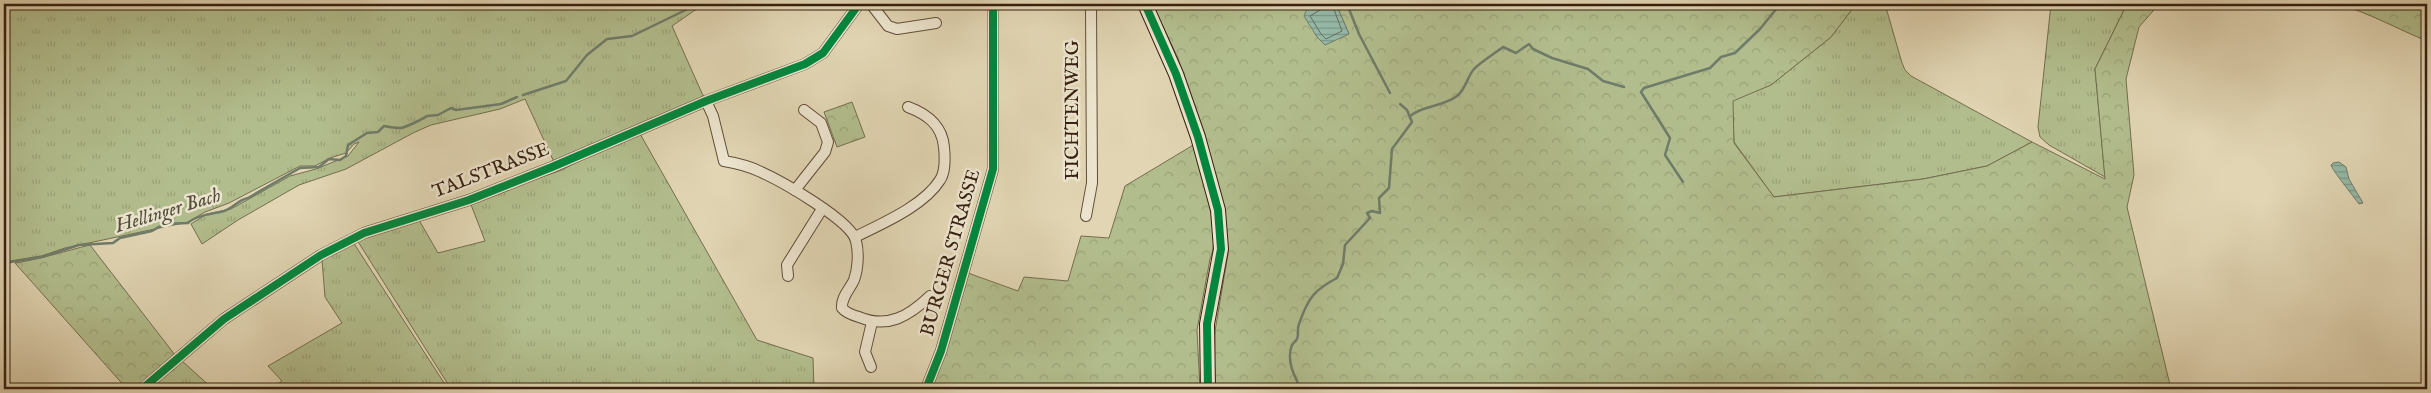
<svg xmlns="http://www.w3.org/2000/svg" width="2431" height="393" font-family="'IM FELL English',serif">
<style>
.grass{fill:url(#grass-tufts);stroke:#746e4e}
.forest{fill:url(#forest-crowns);stroke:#746e4e}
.water{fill:url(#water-rules);stroke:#6f7c6a}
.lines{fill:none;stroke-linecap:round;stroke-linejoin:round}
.shore{stroke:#666c5b;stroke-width:1}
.stream{stroke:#6f7c6a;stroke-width:2.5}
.street-casing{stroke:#614d38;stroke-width:12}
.secondary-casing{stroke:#36200f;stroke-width:16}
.street{stroke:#ece4ce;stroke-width:10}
.secondary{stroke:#ece4ce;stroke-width:14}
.cycleway-casing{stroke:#ece4ce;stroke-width:11}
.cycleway{stroke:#00873e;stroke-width:8}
.labels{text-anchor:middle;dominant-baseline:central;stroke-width:5;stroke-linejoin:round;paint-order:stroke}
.street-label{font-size:19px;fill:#36200f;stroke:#ece4ce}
.water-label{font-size:20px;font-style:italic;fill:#524e3d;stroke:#ece4ce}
</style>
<defs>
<pattern id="grass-tufts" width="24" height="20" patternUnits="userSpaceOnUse" patternTransform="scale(1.25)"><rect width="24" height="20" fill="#b2bd8d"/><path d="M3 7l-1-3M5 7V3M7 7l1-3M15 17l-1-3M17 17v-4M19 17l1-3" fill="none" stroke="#9aa278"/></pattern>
<pattern id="forest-crowns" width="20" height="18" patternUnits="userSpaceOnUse" patternTransform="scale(1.25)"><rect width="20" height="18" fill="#b2bd8d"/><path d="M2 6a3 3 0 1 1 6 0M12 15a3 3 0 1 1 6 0" fill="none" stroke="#9aa278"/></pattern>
<pattern id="water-rules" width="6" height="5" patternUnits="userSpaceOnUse" patternTransform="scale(1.25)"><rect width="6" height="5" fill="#95b9a7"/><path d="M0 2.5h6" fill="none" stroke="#7a9686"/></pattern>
</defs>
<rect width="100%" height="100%" fill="#e1d5b3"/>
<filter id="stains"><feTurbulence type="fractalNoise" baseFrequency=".004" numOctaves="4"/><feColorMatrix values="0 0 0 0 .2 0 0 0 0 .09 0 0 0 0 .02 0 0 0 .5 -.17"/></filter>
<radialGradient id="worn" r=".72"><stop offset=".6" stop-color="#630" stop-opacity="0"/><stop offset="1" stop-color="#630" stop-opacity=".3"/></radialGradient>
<!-- grass -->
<g class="grass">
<polygon points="4,4 704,4 672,26 705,100 554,162 525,99 500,109 431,125 413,133 346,169 299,185 238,220 202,244 191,224 207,214 231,209 290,176 316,169 348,156 359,142 354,144 346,153 330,158 315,166 300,166 229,203 205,212 188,222 65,248 41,256 4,262"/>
<polygon points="1856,4 1885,4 1902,63 1905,70 1911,76 2032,142 1987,166 1923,179 1774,197 1734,142 1732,100 1771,85 1831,37"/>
<polygon points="2051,4 2127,4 2095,69 2105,177 2049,145 2040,137 2038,127"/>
<polygon points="639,132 757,340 813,358 814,389 451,389 357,240 419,220 438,253 485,241 470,202 559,171"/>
<polygon points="353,242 448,389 270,389 282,381 268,366 342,323 325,297 322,260"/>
<polygon points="181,360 213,389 147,389"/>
</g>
<!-- forest -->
<g class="forest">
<polygon points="1152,4 1324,4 1307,9 1349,34 1336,4 1856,4 1831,37 1771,85 1733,101 1734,143 1774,197 1923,179 1987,166 2032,142 2105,179 2095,69 2127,4 2159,4 2139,27 2126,79 2134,175 2127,207 2171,389 1214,389 1215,331 1228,254 1223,209 1203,134 1178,58"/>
<path d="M2337,4H2427V41C2397,29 2368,12 2337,4Z"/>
<polygon points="852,102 865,137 837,147 824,112"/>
<path d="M1195,144C1201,171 1222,235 1210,259L1197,330L1200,389H930L968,273L1018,291L1024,277L1068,281L1081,236L1109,238L1125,186Z"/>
<path d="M90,245L175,355L135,389H127L15,263C41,259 65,251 90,245Z"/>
</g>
<!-- water -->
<g class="water">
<polygon points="1324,4 1336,4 1349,34 1325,45 1317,37 1304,16 1307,9"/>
<path d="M2339,162L2346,167L2349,179L2363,203L2359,204C2354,197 2332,170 2331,165L2333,163Z"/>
</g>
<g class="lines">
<!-- shore -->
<polyline class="shore" points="1322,4 1320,10 1310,16 1321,34 1326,39 1342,31 1332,4"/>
<!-- stream -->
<g class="stream">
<polyline points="1347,4 1359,34 1390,93"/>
<polyline points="523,95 566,81 587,55 607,39 632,36 698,4"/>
<path d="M1410,116C1423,105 1443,107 1457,96C1466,89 1467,77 1474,69C1482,61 1494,54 1503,47L1516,53L1529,44L1533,49L1552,58L1588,69L1603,81L1624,87"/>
<polyline points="1683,182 1665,155 1670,138 1641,92 1644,88 1710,68 1721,57 1735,53 1760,29 1777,8 1777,4"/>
<path d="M4,263L42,257L79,245L113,243L120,238L152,231L164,224L188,223C196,215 213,214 224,211C233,208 238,200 248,198L300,168L319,167L329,159L340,160L346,156L348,145L367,133L378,132L384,126C389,127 395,128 401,128C404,128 425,118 427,116L438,115L451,108L456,110L501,104L517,97"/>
<path d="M1301,389C1294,376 1286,360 1292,345C1293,343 1296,341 1297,339C1299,334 1297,328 1299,324C1308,298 1314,290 1337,278L1343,264L1345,245L1370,218L1367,213L1372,211L1380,213L1379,198L1389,188L1392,149L1412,122L1407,110L1400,104"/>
</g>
<defs>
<g id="street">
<polyline points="871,4 888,26 897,29 936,23"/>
<path d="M706,101L713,116L724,161C736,163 749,166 761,172C781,181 852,221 856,241C859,253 858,269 854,280C850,289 841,297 842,308C846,313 852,315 859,317C888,329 909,316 930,296"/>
<polyline points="795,190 825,152 828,142 821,123 804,110"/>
<polyline points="1086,216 1092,183 1091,4"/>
<path d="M855,237C881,224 924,206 940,180C946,171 945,157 944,147C942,125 927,114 908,107"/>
<polyline points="788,276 787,265 822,209"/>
<polyline points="871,367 865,352 872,322"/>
<polyline points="4,384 8,389"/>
<polyline points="142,389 224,319 321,255 364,233 469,200 552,167 706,101 805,64 823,53 859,4"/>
<polyline points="926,389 941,351 993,169 993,4"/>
</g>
<polyline id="secondary" points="1145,4 1176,74 1198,137 1218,210 1221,249 1207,324 1208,389"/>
</defs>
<!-- street casing -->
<use href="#street" class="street-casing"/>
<!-- secondary casing -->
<use href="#secondary" class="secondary-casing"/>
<!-- street -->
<use href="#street" class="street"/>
<!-- secondary -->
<use href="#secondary" class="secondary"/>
<defs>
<g id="cycleway">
<polyline points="1145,4 1176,74 1198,137 1218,210 1221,249 1207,324 1208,389"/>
<polyline points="142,389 224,319 321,255 364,233 469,200 552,167 706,101 805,64 823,53 859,4"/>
<polyline points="926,389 941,351 993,169 993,4"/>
</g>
</defs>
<!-- cycleway casing -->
<use href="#cycleway" class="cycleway-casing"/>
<!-- cycleway -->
<use href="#cycleway" class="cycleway"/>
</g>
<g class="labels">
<!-- street labels -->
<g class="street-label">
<text transform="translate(1073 110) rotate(-90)">FICHTENWEG</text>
<text transform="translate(491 171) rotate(-21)">TALSTRASSE</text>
<text transform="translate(951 253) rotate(-74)">BURGER STRASSE</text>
</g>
<!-- water labels -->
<g class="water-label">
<text transform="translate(168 211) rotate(-17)">Hellinger Bach</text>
</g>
</g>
<!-- margin -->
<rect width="2431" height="393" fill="none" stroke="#e1d5b3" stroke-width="20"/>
<rect x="5" y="5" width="2421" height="383" fill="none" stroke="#36200f" stroke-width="2.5"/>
<rect x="10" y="10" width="2411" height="373" fill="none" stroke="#36200f"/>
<rect width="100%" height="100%" filter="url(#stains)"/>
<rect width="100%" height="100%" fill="url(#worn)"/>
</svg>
